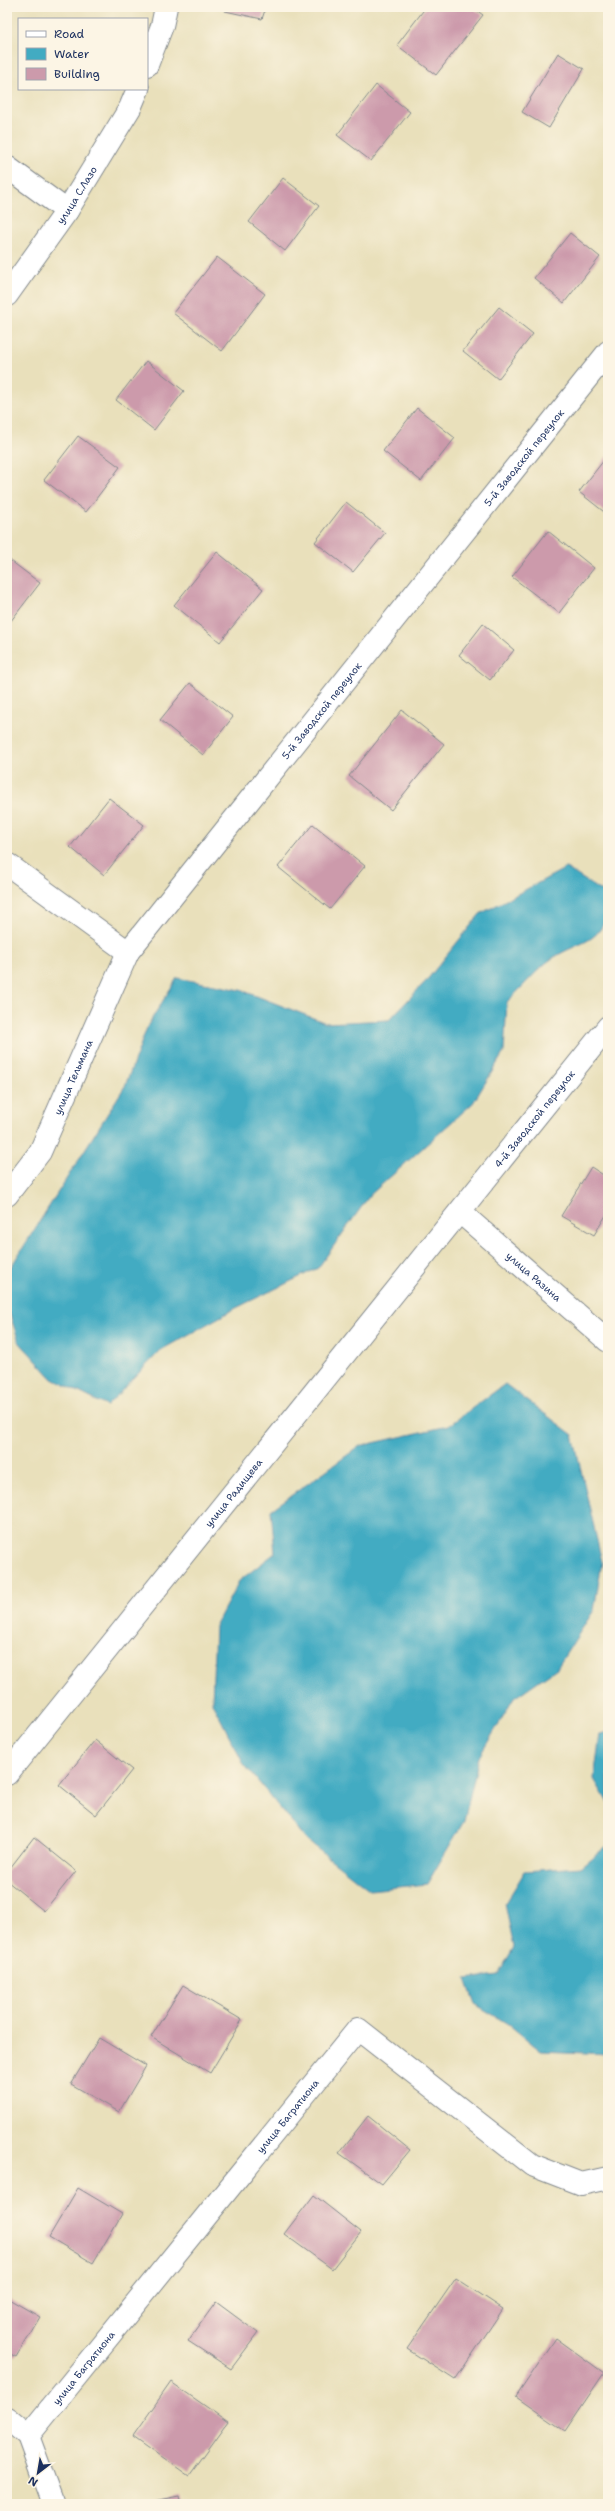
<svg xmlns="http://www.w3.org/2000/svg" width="615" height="2511" font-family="'Shantell Sans',sans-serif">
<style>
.water{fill:#42abc2;stroke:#2e6d90}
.building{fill:#cc9aab}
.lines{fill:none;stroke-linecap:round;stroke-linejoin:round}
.minor-casing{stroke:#82888c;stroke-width:24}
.minor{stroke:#fff;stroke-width:22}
.labels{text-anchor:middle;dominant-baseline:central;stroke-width:3;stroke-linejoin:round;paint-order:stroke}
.street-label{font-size:10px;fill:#1b2f5e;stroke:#fcf5e5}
</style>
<rect width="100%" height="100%" fill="#fcf5e5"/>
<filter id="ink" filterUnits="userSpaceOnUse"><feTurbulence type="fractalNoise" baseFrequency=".025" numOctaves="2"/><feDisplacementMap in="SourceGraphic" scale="8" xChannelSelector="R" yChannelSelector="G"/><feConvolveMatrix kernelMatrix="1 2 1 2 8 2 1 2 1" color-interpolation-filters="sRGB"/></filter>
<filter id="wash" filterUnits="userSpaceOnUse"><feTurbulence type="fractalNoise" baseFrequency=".012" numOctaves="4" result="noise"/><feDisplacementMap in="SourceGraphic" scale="16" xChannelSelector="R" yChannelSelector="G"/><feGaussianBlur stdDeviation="0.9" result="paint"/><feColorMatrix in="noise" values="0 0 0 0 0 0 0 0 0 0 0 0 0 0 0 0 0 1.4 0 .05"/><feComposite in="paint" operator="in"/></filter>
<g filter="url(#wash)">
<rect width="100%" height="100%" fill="#e9e0bb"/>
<!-- water -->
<g class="water">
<path d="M566,868L608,895C608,949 579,937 546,963C532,975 520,990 507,1002L504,1052L473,1103L370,1195L318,1268L234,1309L161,1350L107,1406L53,1379L19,1342L7,1306V1273L125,1086L148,1025L177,978L241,990L326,1023L389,1020L426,981L480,914Z"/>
<polygon points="505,1384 573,1435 602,1562 594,1610 557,1668 514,1698 479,1757 464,1821 427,1884 370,1890 306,1840 243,1763 212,1702 215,1626 239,1581 275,1553 271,1510 360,1446 448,1426"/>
<polygon points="608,1732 608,1803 594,1779 600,1734"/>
<polygon points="608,1845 608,2054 541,2051 508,2024 475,2004 466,1979 498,1975 514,1947 505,1904 525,1871 581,1867"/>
</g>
<g id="blocks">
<!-- building -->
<g class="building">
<polygon points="226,7 266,7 262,19 225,11"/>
<polygon points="426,7 472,7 483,15 436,75 397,45"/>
<polygon points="558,53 584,69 549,128 522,112"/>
<polygon points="376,85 410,112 371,161 337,135"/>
<polygon points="283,178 319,206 285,251 249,222"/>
<polygon points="570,233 600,257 564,303 534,278"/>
<polygon points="217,257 265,294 222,351 173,313"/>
<polygon points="499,307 533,334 498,379 463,351"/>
<polygon points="146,361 184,391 154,430 116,400"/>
<polygon points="417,408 455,438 421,481 383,451"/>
<polygon points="78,436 120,467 86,512 44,480"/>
<polygon points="608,455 608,515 579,492"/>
<polygon points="346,502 385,533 353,572 315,542"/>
<polygon points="548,531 594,568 559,613 512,577"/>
<polygon points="217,552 263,589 220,642 174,605"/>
<polygon points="7,558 40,583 7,626"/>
<polygon points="483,624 514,650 490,680 459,655"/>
<polygon points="190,683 233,717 203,755 160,720"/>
<polygon points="402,710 444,744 391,810 349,776"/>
<polygon points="109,798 144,825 104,875 70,847"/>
<polygon points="313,824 365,866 330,909 278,867"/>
<polygon points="591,1167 608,1178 608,1212 594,1235 561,1216"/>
<polygon points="95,1740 132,1770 96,1815 59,1785"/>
<polygon points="34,1837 76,1871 44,1911 7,1881 7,1872"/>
<polygon points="183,1985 242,2020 210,2073 151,2037"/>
<polygon points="99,2038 146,2066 119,2112 71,2084"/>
<polygon points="368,2116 410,2150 382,2184 339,2153"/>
<polygon points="78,2188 122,2214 93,2263 49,2237"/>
<polygon points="314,2195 361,2232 332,2269 284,2234"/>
<polygon points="456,2278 503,2309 455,2380 407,2349"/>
<polygon points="7,2298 40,2317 16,2357 7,2352"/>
<polygon points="216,2302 258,2333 231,2369 188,2341"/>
<polygon points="556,2338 604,2373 565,2431 516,2397"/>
<polygon points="171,2382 228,2422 189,2476 133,2436"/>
<polygon points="179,2496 181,2504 143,2504 143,2503"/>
</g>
</g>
</g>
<g filter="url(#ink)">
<use href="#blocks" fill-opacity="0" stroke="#82888c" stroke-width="1"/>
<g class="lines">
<defs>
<g id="minor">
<polyline points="147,65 162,26 166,7"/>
<polyline points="7,167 67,211"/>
<path id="s1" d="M7,295L67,211L130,108L138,89"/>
<path id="s2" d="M7,864L128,952L608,352"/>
<path id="s3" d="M7,1195L40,1152L128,952"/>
<path id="s4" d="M460,1212L608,1341"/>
<path id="s5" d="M7,1774L608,1027"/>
<polyline points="7,2418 28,2436 53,2504"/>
<path id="s6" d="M28,2436L358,2029L532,2165L581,2184L608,2178"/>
</g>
</defs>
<!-- minor casing -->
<use href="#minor" class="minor-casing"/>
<!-- minor -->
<use href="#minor" class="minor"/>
</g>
</g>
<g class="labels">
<!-- street labels -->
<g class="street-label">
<text stroke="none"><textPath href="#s1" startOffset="122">улица С.Лазо</textPath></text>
<text stroke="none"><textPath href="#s2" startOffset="783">5-й Заводской переулок</textPath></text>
<text stroke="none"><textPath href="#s2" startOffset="459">5-й Заводской переулок</textPath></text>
<text stroke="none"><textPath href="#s3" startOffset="136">улица Тельмана</textPath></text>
<text stroke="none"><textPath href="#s5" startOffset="841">4-й Заводской переулок</textPath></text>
<text stroke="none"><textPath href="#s4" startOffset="98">улица Разина</textPath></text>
<text stroke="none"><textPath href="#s5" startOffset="361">улица Радищева</textPath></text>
<text stroke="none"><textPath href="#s6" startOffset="412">улица Багратиона</textPath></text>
<text stroke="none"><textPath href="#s6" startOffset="88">улица Багратиона</textPath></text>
</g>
</g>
<!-- margin -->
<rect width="615" height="2511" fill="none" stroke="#fcf5e5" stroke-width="24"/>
<!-- legend -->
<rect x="18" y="18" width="130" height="72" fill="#fcf5e5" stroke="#a2a6af"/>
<rect x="26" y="31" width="20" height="6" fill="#ffffff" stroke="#a2a6af"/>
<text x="54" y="38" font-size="12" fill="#1b2f5e">Road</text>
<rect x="26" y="48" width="20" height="12" fill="#42abc2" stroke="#a2a6af"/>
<text x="54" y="58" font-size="12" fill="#1b2f5e">Water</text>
<rect x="26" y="68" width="20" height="12" fill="#cc9aab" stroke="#a2a6af"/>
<text x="54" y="78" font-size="12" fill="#1b2f5e">Building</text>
<!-- north arrow -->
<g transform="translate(38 2473) rotate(211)" stroke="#fcf5e5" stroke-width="3" paint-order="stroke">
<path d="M0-3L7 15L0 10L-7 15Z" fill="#1b2f5e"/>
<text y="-6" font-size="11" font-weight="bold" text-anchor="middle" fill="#1b2f5e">N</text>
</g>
</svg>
